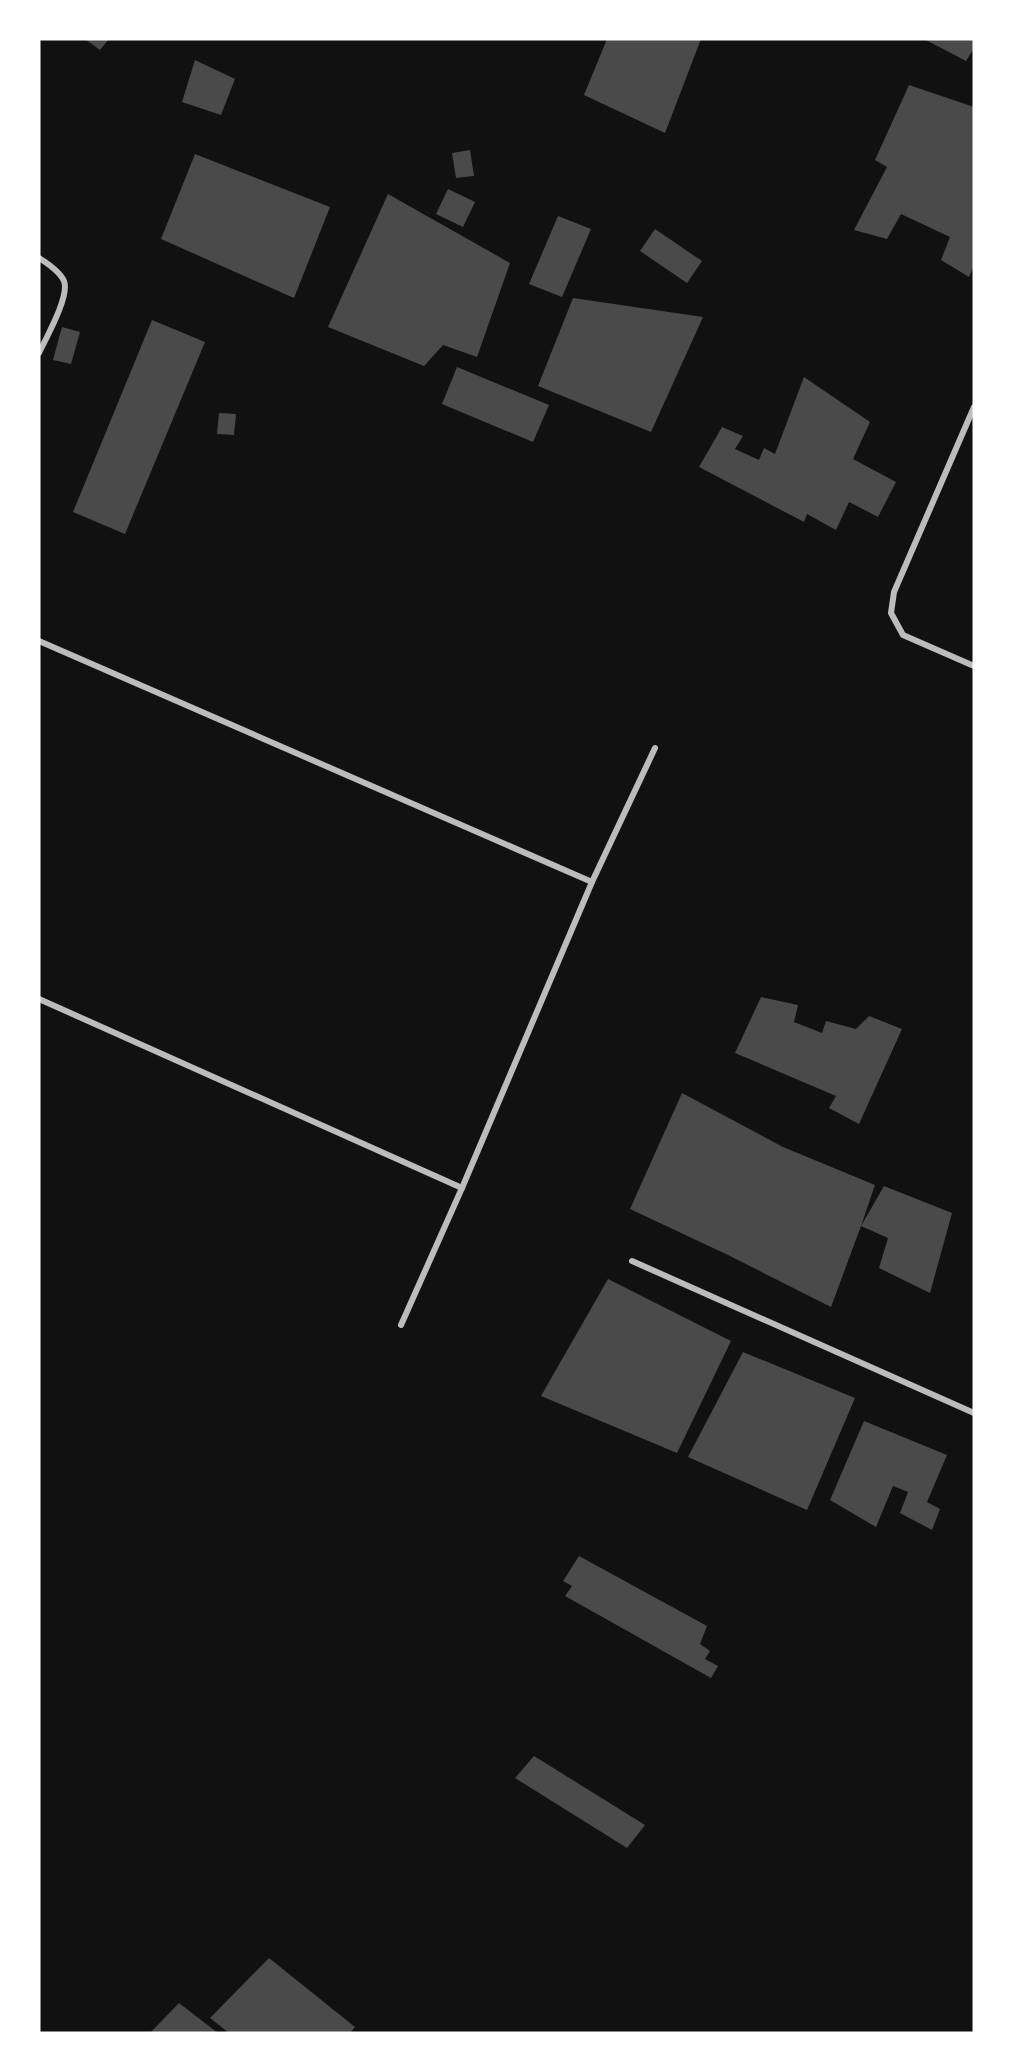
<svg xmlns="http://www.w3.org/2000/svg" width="1013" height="2072" font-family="Commissioner,sans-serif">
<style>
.building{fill:#4a4a4a}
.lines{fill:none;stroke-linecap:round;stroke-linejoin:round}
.minor{stroke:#bcbcbc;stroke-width:6}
</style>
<rect width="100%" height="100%" fill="#111"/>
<!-- building -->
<g class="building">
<polygon points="85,39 109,39 100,50"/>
<polygon points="607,39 701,39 665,133 584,95"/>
<polygon points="924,39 974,39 974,48 966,61"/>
<polygon points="195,60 235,79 221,115 182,102"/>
<polygon points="909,85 974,107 974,265 969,277 941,260 950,237 901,214 887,239 854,230 887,167 875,160"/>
<polygon points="470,150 474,176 456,178 452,153"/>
<polygon points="195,154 330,207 294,298 161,239"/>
<polygon points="448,189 475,202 463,227 436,214"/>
<polygon points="388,194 510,263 477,357 443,345 424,366 328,327"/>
<polygon points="558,216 591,229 562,297 529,284"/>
<polygon points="655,229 702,261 687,283 640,251"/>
<polygon points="573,298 703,317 651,432 538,386"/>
<polygon points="152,320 205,342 125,534 73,512"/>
<polygon points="62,327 80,332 71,364 53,360"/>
<polygon points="457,367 549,405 533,442 442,404"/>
<polygon points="804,377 870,422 853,459 896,482 878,517 849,502 836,530 807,514 804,522 699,467 722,427 743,436 735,449 759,460 764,448 775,454"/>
<polygon points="219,413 236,414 234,435 217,434"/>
<polygon points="761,997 798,1005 794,1022 822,1033 826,1021 856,1029 869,1016 902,1029 859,1124 829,1108 836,1096 735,1053"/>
<polygon points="682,1093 783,1147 875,1185 861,1226 884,1186 952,1213 930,1293 879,1268 888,1238 861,1226 831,1307 728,1255 630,1209"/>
<polygon points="608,1279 731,1341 677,1453 541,1396"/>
<polygon points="743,1352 855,1398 807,1510 688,1457"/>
<polygon points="864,1421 947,1455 927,1502 940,1509 932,1530 900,1513 908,1492 893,1486 876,1527 830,1500"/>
<polygon points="579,1556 707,1626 700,1644 710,1651 705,1659 718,1666 711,1678 565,1596 572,1586 563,1581"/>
<polygon points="534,1756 645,1825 627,1848 515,1778"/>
<polygon points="269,1958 355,2027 350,2033 229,2033 210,2018"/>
<polygon points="179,2003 218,2033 150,2033"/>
</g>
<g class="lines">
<!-- minor -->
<g class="minor">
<path d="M39,258C47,263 60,272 64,281C70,296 46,338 39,353"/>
<polyline points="974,407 894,592 891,613 903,635 974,666"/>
<polyline points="39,641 592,882 462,1188 39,999"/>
<polyline points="592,882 655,748"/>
<polyline points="632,1261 974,1413"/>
<polyline points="401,1325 462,1188"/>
</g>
</g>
<!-- border -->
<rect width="1013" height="2072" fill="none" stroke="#ffffff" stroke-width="81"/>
</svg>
